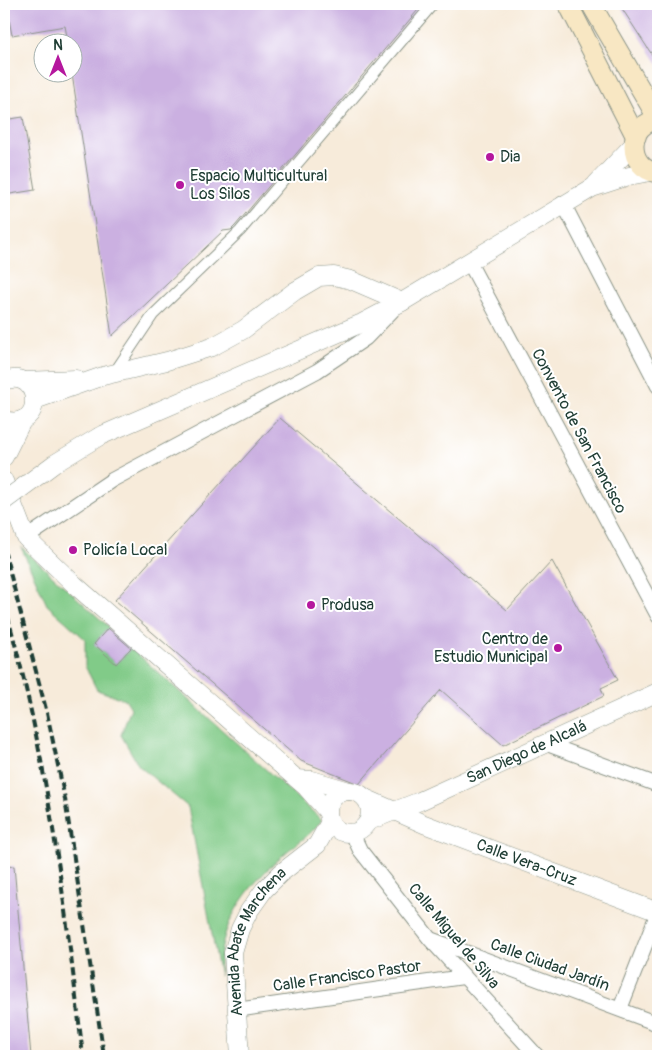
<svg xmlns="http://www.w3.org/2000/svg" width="662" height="1060" font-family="Pangolin,sans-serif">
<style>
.green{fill:#81cb88;stroke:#50845e}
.building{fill:#cbb0e1}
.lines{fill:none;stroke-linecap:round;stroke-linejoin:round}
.pedestrian-casing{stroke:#8b9487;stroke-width:12}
.minor-casing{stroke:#8b9487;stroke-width:16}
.tertiary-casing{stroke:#8b9487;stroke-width:19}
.secondary-casing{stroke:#8b9487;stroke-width:21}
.pedestrian{stroke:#fff;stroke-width:10}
.minor{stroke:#fff;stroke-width:14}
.tertiary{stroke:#fff;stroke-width:18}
.secondary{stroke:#f8e7c3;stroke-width:19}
.rail{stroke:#1f3d34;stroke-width:4;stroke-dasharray:8 4;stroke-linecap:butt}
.tertiary-bridge-casing{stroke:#8b9487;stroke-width:19;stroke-linecap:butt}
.tertiary-bridge{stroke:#fff;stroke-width:18}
.poi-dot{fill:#b5179e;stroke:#fff;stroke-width:2}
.labels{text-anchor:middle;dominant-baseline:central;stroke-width:4;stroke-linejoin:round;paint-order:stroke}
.poi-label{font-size:16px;fill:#1f3d34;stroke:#fff;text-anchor:start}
.street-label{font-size:16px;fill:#1f3d34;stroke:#fff}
</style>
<rect width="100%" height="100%" fill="#fff"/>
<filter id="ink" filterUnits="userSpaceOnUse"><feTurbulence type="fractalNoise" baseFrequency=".02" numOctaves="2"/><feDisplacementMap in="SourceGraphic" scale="10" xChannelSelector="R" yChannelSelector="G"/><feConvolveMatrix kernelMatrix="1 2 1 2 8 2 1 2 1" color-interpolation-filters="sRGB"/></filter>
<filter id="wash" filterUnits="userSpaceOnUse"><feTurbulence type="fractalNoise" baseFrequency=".0096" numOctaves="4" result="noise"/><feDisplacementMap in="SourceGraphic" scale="20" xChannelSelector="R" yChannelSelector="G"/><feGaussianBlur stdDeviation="1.12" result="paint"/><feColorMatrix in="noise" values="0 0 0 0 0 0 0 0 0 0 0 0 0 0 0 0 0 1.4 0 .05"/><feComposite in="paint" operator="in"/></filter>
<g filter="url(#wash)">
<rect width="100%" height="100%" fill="#f7ebda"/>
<!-- green -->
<path class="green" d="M21,547L109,627L94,644L116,664L131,648L322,820C308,838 299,841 283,855C246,888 217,925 220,976L188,807L139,766L121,735L131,708L126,700L97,690L85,666V639L47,605Z"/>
<g id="blocks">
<!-- building -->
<g class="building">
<polygon points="6,4 423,4 235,226 231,230 223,231 112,336 72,74 72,42 68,42 65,26 12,35"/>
<polygon points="619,4 658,4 658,64"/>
<polygon points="23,117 35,190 4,195 4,120"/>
<polygon points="280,418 507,610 552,561 618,680 601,688 604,696 503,745 441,690 359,784 301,761 115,600"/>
<polygon points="108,628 131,648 116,664 94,644"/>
<polygon points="14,866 31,1056 4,1056 4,867"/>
</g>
</g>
</g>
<g filter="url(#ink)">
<use href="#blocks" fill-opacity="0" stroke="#8b9487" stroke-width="1"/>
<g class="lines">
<defs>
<polyline id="pedestrian" points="114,373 153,315 240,231 433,4"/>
<g id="minor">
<polyline points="563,203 658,386"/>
<polyline points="469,262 658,616"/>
<polyline points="26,538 112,480 317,371 366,338 392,311"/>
<polyline points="547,744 658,785"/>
<polyline points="352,833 360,850 430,939 537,1056"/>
<polyline points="433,940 658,1024"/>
<polyline points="620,1009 658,912"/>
<polyline points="236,1010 463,977"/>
</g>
<g id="tertiary">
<polyline points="596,184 633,145"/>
<path d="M4,381C41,366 47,432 4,420"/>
<polyline points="24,381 76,379"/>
<polyline points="35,400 103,376 167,361 212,347 243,330 295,291 319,277 334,276 351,280 402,302"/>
<polyline points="100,436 362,323 402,302 592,188 629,176 650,172"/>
<polyline points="4,457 23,419"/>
<polyline points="4,481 26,538 75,585 306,787 327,811"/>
<polyline points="297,779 312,780 349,791"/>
<circle cx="349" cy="812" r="21"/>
<path id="s1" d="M365,798L424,824L658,912"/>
<path id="s2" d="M369,821L420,801L658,692"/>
<path id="s3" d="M240,1056L233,953L240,929L249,911L264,890L281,873L317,845L330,822"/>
</g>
<g id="secondary">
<polyline points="568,4 636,137"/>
<polyline points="591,4 658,119"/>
<path d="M658,120C626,123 626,169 658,173"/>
</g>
</defs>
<!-- pedestrian casing -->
<use href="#pedestrian" class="pedestrian-casing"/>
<!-- minor casing -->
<use href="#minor" class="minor-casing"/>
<!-- tertiary casing -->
<use href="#tertiary" class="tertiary-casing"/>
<!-- secondary casing -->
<use href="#secondary" class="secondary-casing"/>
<!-- pedestrian -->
<use href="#pedestrian" class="pedestrian"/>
<!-- minor -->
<use href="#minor" class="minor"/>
<!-- tertiary -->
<use href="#tertiary" class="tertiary"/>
<!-- secondary -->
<use href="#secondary" class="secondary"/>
<!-- rail -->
<g class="rail">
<polyline points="4,550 47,713 65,799 104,1056"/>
<path d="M4,604C47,752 65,904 83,1056"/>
</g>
<defs>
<polyline id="tertiary-bridge" points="4,501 54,464 100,436"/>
</defs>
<!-- tertiary-bridge casing -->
<use href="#tertiary-bridge" class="tertiary-bridge-casing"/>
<!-- tertiary-bridge -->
<use href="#tertiary-bridge" class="tertiary-bridge"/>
</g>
</g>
<!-- markers -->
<g class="poi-dot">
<circle cx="490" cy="157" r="5"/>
<circle cx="180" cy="185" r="5"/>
<circle cx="73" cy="550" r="5"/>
<circle cx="311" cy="605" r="5"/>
<circle cx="558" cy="648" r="5"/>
</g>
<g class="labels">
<!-- poi labels -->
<g class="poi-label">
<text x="500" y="157">Dia</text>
<text x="190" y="176">Espacio Multicultural<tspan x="190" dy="18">Los Silos</tspan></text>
<text x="83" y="550">Policía Local</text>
<text x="321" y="605">Produsa</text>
<text x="548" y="639" text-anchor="end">Centro de<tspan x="548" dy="18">Estudio Municipal</tspan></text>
</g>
<!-- street labels -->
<g class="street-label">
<text transform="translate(579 431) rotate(62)">Convento de San Francisco</text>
<text stroke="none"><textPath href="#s2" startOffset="172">San Diego de Alcalá</textPath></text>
<text stroke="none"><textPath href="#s1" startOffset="174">Calle Vera-Cruz</textPath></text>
<text transform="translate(454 936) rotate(50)">Calle Miguel de Silva</text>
<text stroke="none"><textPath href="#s3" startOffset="121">Avenida Abate Marchena</textPath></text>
<text transform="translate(550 965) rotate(20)">Calle Ciudad Jardín</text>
<text transform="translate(347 976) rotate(-8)">Calle Francisco Pastor</text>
</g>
</g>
<!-- margin -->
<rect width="662" height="1060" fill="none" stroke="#fff" stroke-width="20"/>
<!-- north arrow -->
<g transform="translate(58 58)"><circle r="24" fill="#ffffff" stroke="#a5b1ae"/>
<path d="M0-4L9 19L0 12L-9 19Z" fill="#b5179e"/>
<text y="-8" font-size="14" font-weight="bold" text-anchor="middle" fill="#1f3d34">N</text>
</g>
</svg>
